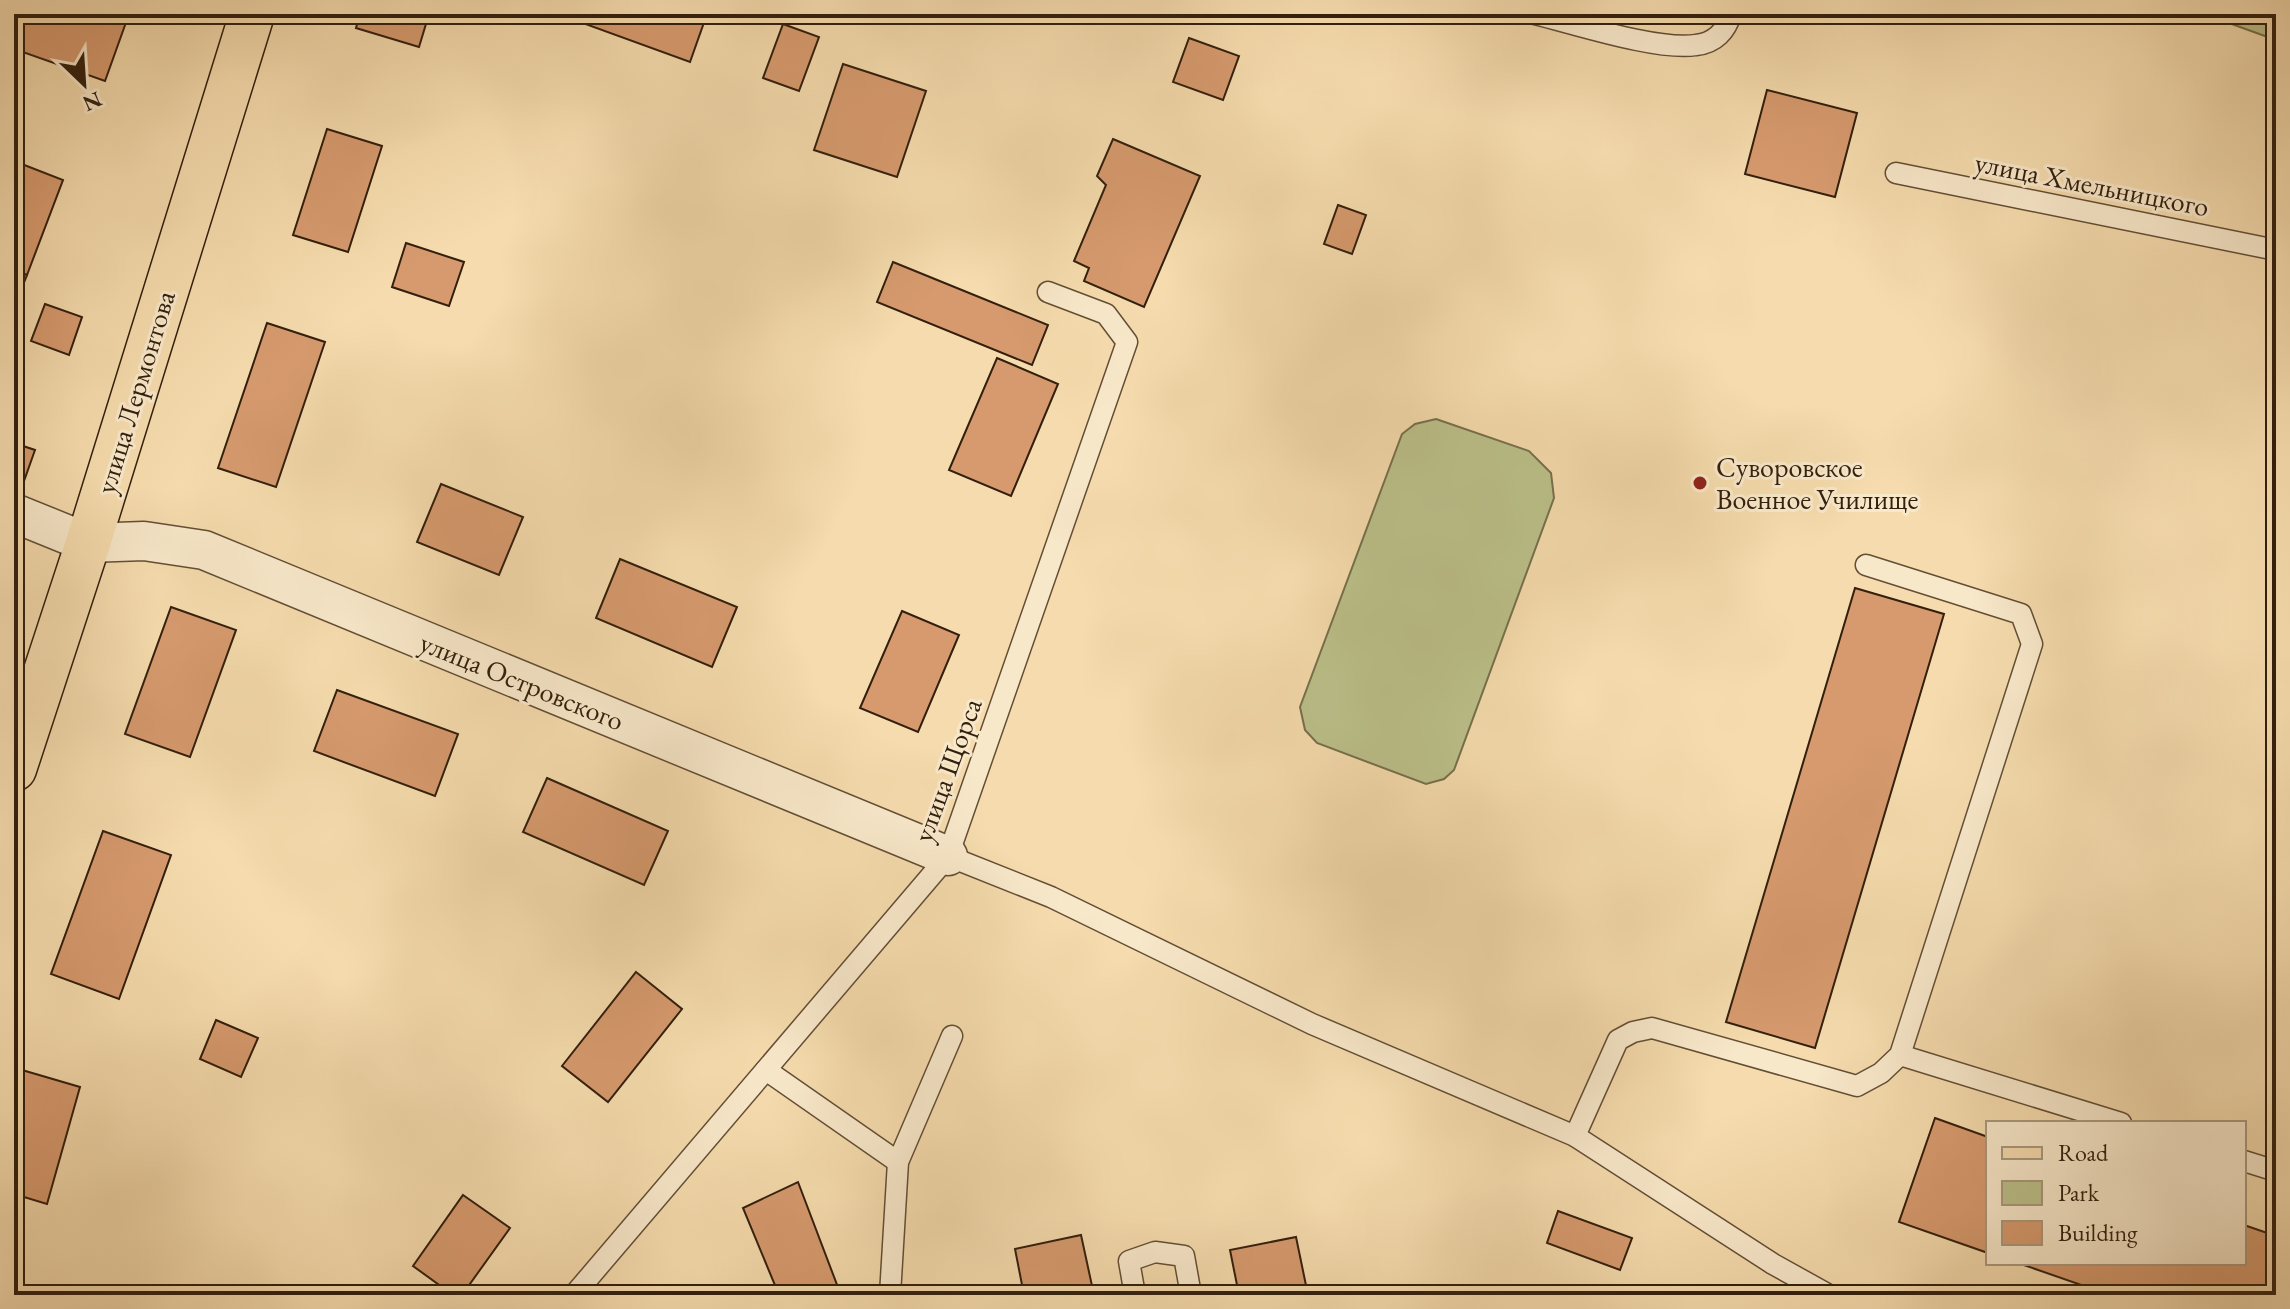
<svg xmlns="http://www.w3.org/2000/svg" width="2290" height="1309" font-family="'EB Garamond',serif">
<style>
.green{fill:#bbc08a;stroke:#76704c;stroke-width:2}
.building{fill:#d69a6e;stroke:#321f0d;stroke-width:2}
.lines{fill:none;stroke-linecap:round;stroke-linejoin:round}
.lane-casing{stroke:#634e35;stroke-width:23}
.street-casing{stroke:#634e35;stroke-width:41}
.primary-casing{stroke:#321f0d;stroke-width:47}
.lane{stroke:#f8e8ca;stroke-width:20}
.street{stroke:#f8e8ca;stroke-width:38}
.primary{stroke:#f5dbad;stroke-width:44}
.poi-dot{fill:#8f2418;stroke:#f8e8ca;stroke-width:3}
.labels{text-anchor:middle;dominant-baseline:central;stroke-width:6;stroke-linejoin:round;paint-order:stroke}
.street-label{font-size:28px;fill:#321f0d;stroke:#f8e8ca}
.poi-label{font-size:28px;fill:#321f0d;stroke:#f8e8ca;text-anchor:start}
</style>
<rect width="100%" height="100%" fill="#f5dbad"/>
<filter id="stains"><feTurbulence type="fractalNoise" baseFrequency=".0025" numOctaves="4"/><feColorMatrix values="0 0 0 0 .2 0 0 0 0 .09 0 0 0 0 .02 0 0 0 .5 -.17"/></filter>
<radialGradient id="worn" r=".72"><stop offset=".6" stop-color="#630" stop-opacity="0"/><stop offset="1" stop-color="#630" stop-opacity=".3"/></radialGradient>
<!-- green -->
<g class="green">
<polygon points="2204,14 2276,14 2276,40"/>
<polygon points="1436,419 1529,451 1551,473 1554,498 1454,770 1444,779 1426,784 1317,743 1305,730 1300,707 1402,434 1415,424"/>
</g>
<!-- building -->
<g class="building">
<polygon points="26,14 129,14 105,81 14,49"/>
<polygon points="360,14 429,14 419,47 356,28"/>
<polygon points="567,14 707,14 690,62 566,17"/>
<polygon points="783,24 819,37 799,91 763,78"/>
<polygon points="1189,38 1239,56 1223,100 1173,82"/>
<polygon points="843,64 926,91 897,177 814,150"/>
<polygon points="1767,90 1857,113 1835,197 1745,174"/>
<polygon points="327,129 382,146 348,252 293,235"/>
<polygon points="1113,139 1200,176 1144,307 1084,281 1089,268 1074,261 1106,185 1097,176"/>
<polygon points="14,161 63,180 27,275 14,270"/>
<polygon points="1338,205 1366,215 1352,254 1324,244"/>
<polygon points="406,243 464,262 449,306 392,287"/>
<polygon points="893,262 1048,325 1032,365 877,302"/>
<polygon points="14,270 27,275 15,305 14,305"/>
<polygon points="45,304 82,317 69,355 31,341"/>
<polygon points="267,323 325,342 276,487 218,468"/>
<polygon points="997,358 1058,384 1011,496 949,470"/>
<polygon points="14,443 35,450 24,481 14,478"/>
<polygon points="441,484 523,517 499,575 417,542"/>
<polygon points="620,559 737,607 712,667 596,618"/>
<polygon points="1855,588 1944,614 1815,1048 1726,1022"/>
<polygon points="171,607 236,630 190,757 125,734"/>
<polygon points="902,611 959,635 918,732 860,708"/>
<polygon points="337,690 458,734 435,796 314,751"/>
<polygon points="547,778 668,831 644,885 523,832"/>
<polygon points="103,831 171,855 119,999 51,974"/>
<polygon points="636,972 682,1009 608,1102 562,1066"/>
<polygon points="216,1020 258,1038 241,1077 200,1059"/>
<polygon points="22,1070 80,1087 47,1204 14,1194 14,1097"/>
<polygon points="1935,1118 1988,1137 1988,1253 1899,1222"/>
<polygon points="798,1182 839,1290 827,1295 779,1295 743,1208"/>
<polygon points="463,1195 510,1228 462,1295 453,1295 413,1266"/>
<polygon points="1558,1211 1632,1238 1620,1270 1547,1243"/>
<polygon points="2244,1225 2276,1236 2276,1295 2110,1295 2018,1263 2244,1263"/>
<polygon points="1081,1235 1094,1295 1024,1295 1015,1249"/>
<polygon points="1296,1237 1308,1295 1239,1295 1230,1250"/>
</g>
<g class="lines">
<defs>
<g id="lane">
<path d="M1535,14C1576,24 1658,51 1696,45C1715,43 1726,31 1731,14"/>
<polyline points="1896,173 2276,250"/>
<polyline points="948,856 1051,897 1312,1024 1575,1136 1773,1264 1829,1295"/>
<polyline points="1900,1055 2121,1123"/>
<polyline points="766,1070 898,1162"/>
<polyline points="1575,1136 1618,1040 1633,1032 1652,1028 1857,1086 1881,1073 1900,1055 2032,644 2021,614 1866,565"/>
<polyline points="2244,1161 2276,1171"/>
<polyline points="574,1295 948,856 1127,342 1106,314 1048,292"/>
<polyline points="890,1295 898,1162 952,1036"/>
<polyline points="1135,1295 1129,1261 1155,1252 1184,1256 1191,1295"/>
</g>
<polyline id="street" points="14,513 88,543 144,541 204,550 948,856"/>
<polyline id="primary" points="14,769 88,543 252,14"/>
</defs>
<!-- lane casing -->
<use href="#lane" class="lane-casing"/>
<!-- street casing -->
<use href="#street" class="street-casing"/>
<!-- primary casing -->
<use href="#primary" class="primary-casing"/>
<!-- lane -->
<use href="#lane" class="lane"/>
<!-- street -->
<use href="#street" class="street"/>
<!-- primary -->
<use href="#primary" class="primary"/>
</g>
<!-- markers -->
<circle class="poi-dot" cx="1700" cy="483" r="8"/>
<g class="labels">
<!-- street labels -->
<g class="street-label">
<text transform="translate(2092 184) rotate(11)">улица Хмельницкого</text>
<text transform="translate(135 392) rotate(-73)">улица Лермонтова</text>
<text transform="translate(522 681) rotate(22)">улица Островского</text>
<text transform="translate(947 770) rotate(-70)">улица Щорса</text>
</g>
<!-- poi labels -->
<g class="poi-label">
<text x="1716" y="467">Суворовское<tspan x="1716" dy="32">Военное Училище</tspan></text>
</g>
</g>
<!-- margin -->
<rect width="2290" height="1309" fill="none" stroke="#f5dbad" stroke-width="48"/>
<rect x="16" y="16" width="2258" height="1277" fill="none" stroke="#321f0d" stroke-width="4"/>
<rect x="24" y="24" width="2242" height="1261" fill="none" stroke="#321f0d" stroke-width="2"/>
<!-- legend -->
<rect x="1986" y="1121" width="260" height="144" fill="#f8e8ca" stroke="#a9987e" stroke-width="2"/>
<rect x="2002" y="1147" width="40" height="12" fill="#f5dbad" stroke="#a9987e" stroke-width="2"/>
<text x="2058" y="1161" font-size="24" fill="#321f0d">Road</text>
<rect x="2002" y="1181" width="40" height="24" fill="#bbc08a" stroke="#a9987e" stroke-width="2"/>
<text x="2058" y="1201" font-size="24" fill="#321f0d">Park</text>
<rect x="2002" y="1221" width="40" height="24" fill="#d69a6e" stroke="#a9987e" stroke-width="2"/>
<text x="2058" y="1241" font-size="24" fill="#321f0d">Building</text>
<!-- north arrow -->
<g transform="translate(84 84) rotate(155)" stroke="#f8e8ca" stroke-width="6" paint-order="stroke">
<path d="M0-6L14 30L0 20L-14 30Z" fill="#321f0d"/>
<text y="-12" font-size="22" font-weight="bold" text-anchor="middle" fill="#321f0d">N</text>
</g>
<rect width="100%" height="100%" filter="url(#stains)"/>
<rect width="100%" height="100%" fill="url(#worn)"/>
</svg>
